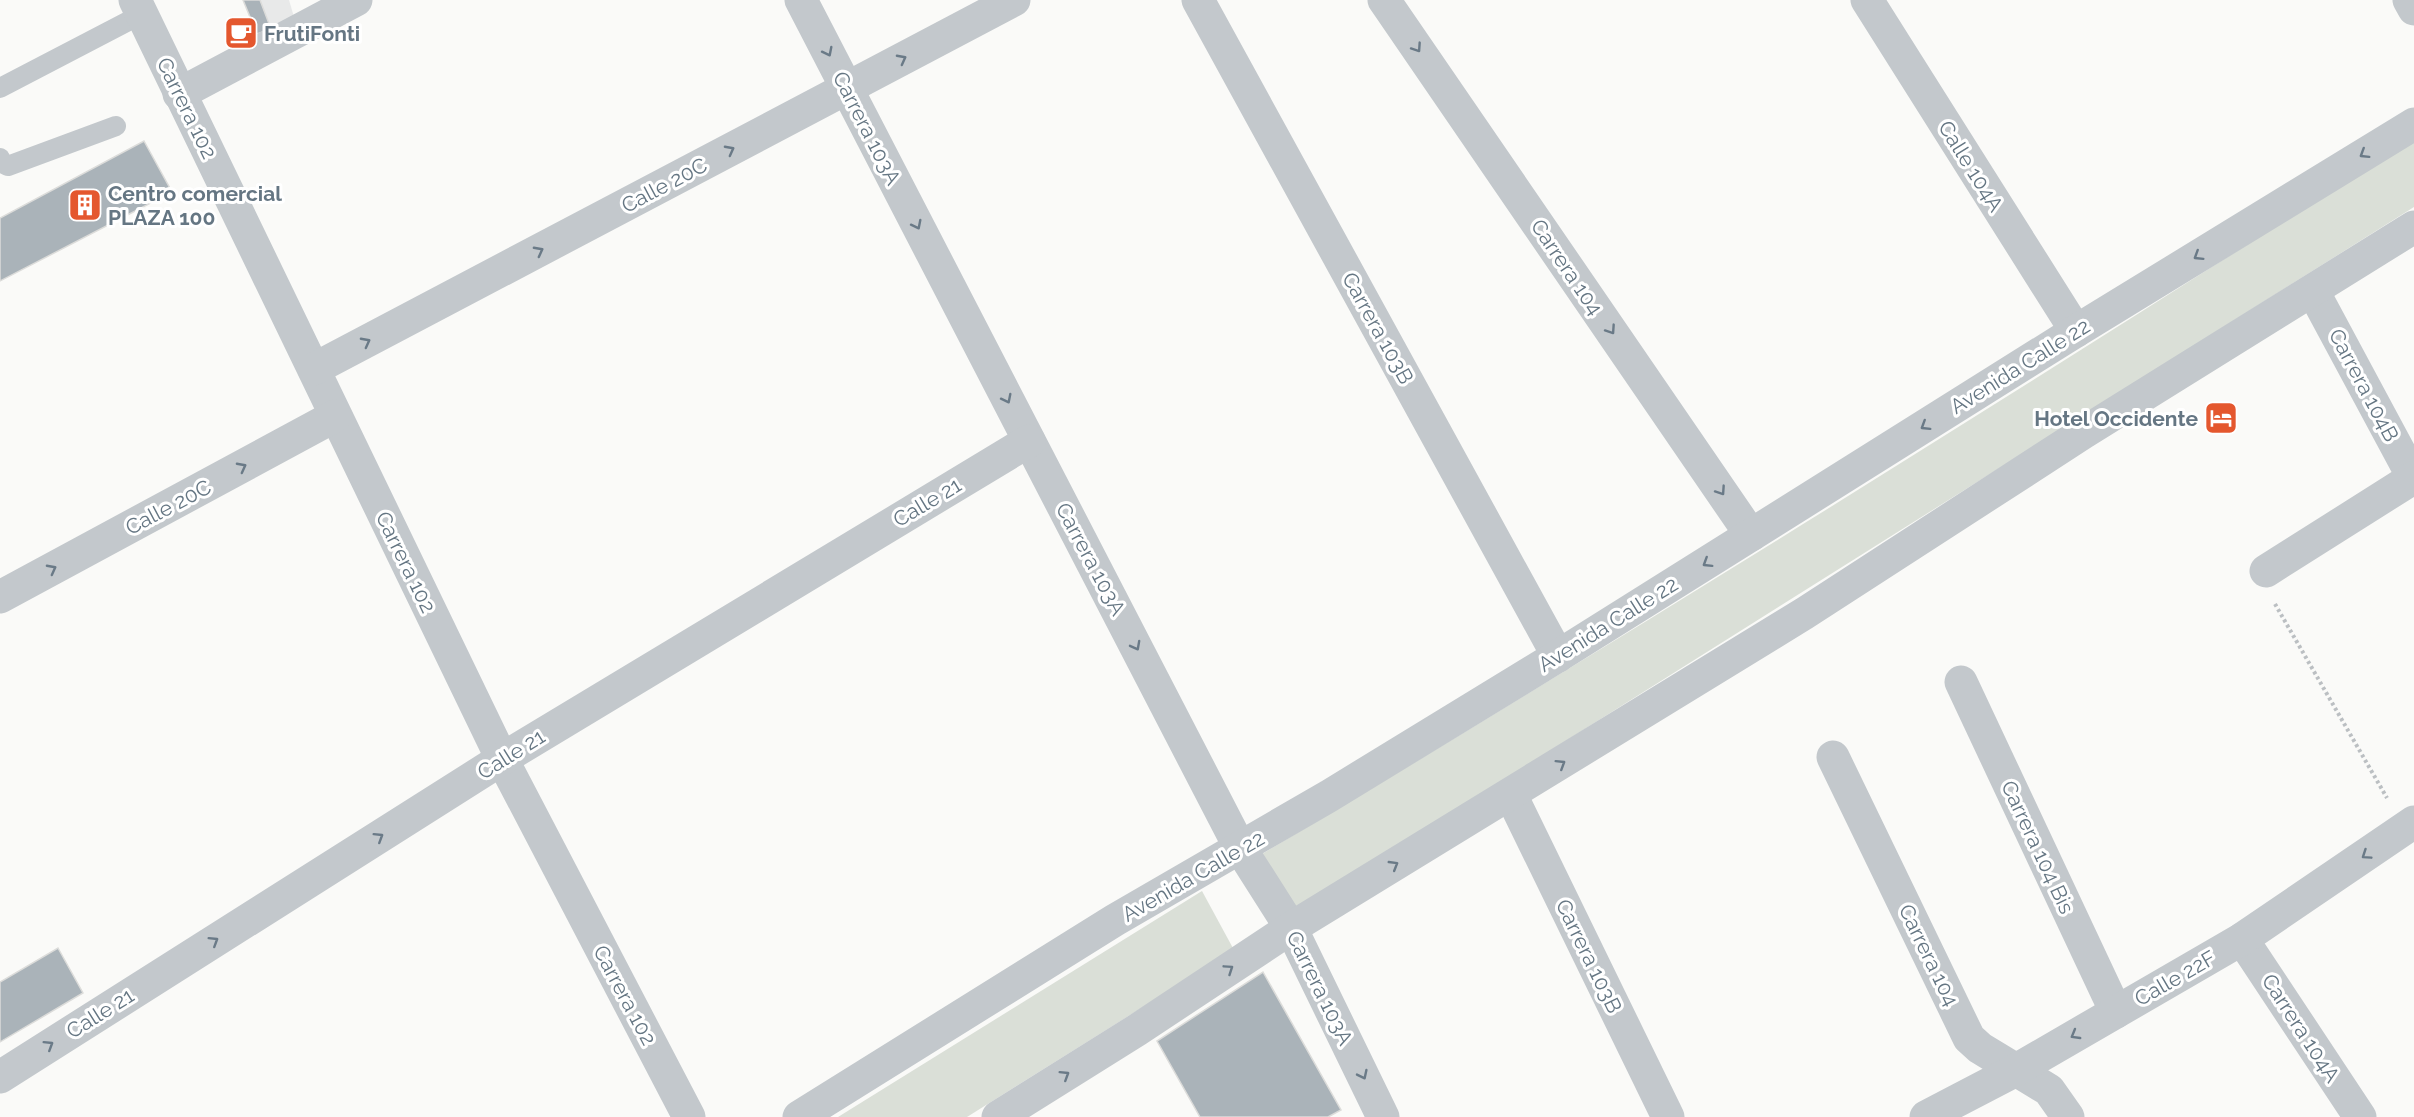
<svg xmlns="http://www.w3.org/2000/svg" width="2414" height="1117" font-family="Raleway,sans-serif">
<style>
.built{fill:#e8e9e9}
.green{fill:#dadfd7}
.building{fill:#aab3b9;stroke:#dcdcda;stroke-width:1.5}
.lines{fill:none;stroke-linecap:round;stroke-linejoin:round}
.path{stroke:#bbbfc2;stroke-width:4;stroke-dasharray:3 3;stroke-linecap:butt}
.service{stroke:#c3c8cc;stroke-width:20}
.minor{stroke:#c3c8cc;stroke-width:33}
.tertiary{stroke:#c3c8cc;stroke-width:33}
.oneway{stroke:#6a7a87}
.labels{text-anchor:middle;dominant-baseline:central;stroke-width:6;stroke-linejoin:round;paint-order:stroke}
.poi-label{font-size:21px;font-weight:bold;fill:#657683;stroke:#fff;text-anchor:start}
.street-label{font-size:21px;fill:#657683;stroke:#fff}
</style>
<rect width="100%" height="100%" fill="#fafaf8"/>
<!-- built -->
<polygon class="built" points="260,0 289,0 294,17 271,29"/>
<!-- green -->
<g class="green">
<path d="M2414,138V207L1294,912L1262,854C1651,622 2033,382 2414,138Z"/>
<polygon points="1202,891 1234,950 967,1117 838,1117"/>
</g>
<!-- building -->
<g class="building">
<polygon points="243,0 260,0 271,29 257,34"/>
<polygon points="144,141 172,192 0,281 0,218"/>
<polygon points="58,948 83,993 0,1042 0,982"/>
<polygon points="1263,972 1341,1110 1328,1117 1200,1117 1157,1041"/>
</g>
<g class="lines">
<!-- path -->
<polyline class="path" points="2275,604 2387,798"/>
<!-- service -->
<g class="service">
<polyline points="0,88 142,14"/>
<polyline points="0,158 2,163 8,166 116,126"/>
</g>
<!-- minor -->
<g class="minor">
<polyline points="135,0 502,759 689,1117"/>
<polyline points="801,0 1240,848 1291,928 1383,1117"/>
<polyline points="1198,0 1558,656"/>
<polyline points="1384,0 1751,535"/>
<polyline points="1867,0 2076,331"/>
<polyline points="2409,0 2414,9"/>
<polyline points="179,94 356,0"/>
<polyline points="2313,291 2414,479"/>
<polyline points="314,369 1014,0"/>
<polyline points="2266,571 2413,478"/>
<polyline points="0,597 335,416"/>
<polyline points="1961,682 2116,1012"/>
<polyline points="1833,757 1969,1038 1980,1048 2049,1090 2068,1117"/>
<polyline points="1511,795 1668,1117"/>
<polyline points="2242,939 2360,1117"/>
<polyline points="0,1077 502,759 1029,441"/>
<polyline points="1926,1117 2016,1070 2242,939 2414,822"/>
</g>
<!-- tertiary -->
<g class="tertiary">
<polyline points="799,1117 1115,920 1329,796 1558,656 2076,331 2414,124"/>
<polyline points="998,1117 1137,1030 1291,928 1805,613 2083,433 2414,227"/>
</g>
</g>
<!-- one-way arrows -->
<defs><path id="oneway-chevron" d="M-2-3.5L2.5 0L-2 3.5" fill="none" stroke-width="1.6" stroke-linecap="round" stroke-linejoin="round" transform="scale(1.5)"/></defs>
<g class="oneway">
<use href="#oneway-chevron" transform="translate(1417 48) rotate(56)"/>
<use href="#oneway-chevron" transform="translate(828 52) rotate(63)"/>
<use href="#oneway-chevron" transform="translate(902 59) rotate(-28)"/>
<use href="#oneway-chevron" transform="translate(730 150) rotate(-28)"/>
<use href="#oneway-chevron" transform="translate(2364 154) rotate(148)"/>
<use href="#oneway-chevron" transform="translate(917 225) rotate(63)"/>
<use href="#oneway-chevron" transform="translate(539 251) rotate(-28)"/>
<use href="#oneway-chevron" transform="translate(2198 256) rotate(148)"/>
<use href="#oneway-chevron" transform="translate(1611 330) rotate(56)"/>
<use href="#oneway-chevron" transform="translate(366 342) rotate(-28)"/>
<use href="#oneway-chevron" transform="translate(1007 399) rotate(63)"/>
<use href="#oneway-chevron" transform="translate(1925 426) rotate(148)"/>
<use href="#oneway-chevron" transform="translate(242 467) rotate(-28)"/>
<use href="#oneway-chevron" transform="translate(1721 491) rotate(56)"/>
<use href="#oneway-chevron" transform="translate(1707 563) rotate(148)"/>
<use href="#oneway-chevron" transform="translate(52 569) rotate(-28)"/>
<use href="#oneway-chevron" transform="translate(1136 646) rotate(62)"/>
<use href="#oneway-chevron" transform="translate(1561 764) rotate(-32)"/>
<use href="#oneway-chevron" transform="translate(379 837) rotate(-32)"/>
<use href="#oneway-chevron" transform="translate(2366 855) rotate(146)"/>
<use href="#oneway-chevron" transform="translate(1394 865) rotate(-31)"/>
<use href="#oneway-chevron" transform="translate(214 941) rotate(-32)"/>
<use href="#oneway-chevron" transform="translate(1229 969) rotate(-34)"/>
<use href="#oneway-chevron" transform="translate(2075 1035) rotate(150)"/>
<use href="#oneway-chevron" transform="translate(49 1045) rotate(-32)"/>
<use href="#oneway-chevron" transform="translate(1065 1075) rotate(-32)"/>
<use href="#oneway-chevron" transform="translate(1363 1075) rotate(64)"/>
</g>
<!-- icons -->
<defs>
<symbol id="cafe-square" viewBox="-11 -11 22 22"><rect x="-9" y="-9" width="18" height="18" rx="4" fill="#e4572e" stroke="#fff"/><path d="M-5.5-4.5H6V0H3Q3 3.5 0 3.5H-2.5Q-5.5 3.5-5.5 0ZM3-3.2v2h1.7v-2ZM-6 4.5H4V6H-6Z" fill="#fff"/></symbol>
<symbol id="building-square" viewBox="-11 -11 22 22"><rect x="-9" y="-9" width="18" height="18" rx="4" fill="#e4572e" stroke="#fff"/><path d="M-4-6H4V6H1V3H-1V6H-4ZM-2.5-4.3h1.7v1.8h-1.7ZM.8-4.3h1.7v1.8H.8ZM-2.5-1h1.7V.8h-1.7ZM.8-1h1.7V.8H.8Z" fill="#fff"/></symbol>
<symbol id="hotel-square" viewBox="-11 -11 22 22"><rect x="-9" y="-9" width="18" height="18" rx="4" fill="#e4572e" stroke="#fff"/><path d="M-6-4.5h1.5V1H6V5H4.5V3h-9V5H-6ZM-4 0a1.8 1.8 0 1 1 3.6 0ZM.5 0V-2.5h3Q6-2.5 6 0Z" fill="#fff"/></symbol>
</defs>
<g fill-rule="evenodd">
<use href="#cafe-square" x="222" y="14" width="38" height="38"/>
<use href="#building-square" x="66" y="186" width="38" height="38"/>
<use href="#hotel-square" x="2202" y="399" width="38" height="38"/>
</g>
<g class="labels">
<!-- poi labels -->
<g class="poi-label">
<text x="264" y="33">FrutiFonti</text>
<text x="108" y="193">Centro comercial<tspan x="108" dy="24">PLAZA 100</tspan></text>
<text x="2198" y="418" text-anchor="end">Hotel Occidente</text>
</g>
<!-- street labels -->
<g class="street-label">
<text transform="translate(187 108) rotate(64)">Carrera 102</text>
<text transform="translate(867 128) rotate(63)">Carrera 103A</text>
<text transform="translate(1971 166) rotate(58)">Calle 104A</text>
<text transform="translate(664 185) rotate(-28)">Calle 20C</text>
<text transform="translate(1567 267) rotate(56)">Carrera 104</text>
<text transform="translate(1378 328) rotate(61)">Carrera 103B</text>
<text transform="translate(2020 366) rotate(-32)">Avenida Calle 22</text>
<text transform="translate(2364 385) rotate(62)">Carrera 104B</text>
<text transform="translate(927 502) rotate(-31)">Calle 21</text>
<text transform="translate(168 507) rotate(-28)">Calle 20C</text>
<text transform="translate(1091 559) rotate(62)">Carrera 103A</text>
<text transform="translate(406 562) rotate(64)">Carrera 102</text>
<text transform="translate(1608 624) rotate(-32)">Avenida Calle 22</text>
<text transform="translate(511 754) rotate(-32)">Calle 21</text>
<text transform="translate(2038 847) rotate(65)">Carrera 104 Bis</text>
<text transform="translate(1193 876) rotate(-30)">Avenida Calle 22</text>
<text transform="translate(1929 955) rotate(64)">Carrera 104</text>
<text transform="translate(1589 956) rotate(64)">Carrera 103B</text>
<text transform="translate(2175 978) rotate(-30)">Calle 22F</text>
<text transform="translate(1320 988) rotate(64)">Carrera 103A</text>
<text transform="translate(625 995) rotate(62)">Carrera 102</text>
<text transform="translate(100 1013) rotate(-32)">Calle 21</text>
<text transform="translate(2301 1028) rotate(57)">Carrera 104A</text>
</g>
</g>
</svg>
